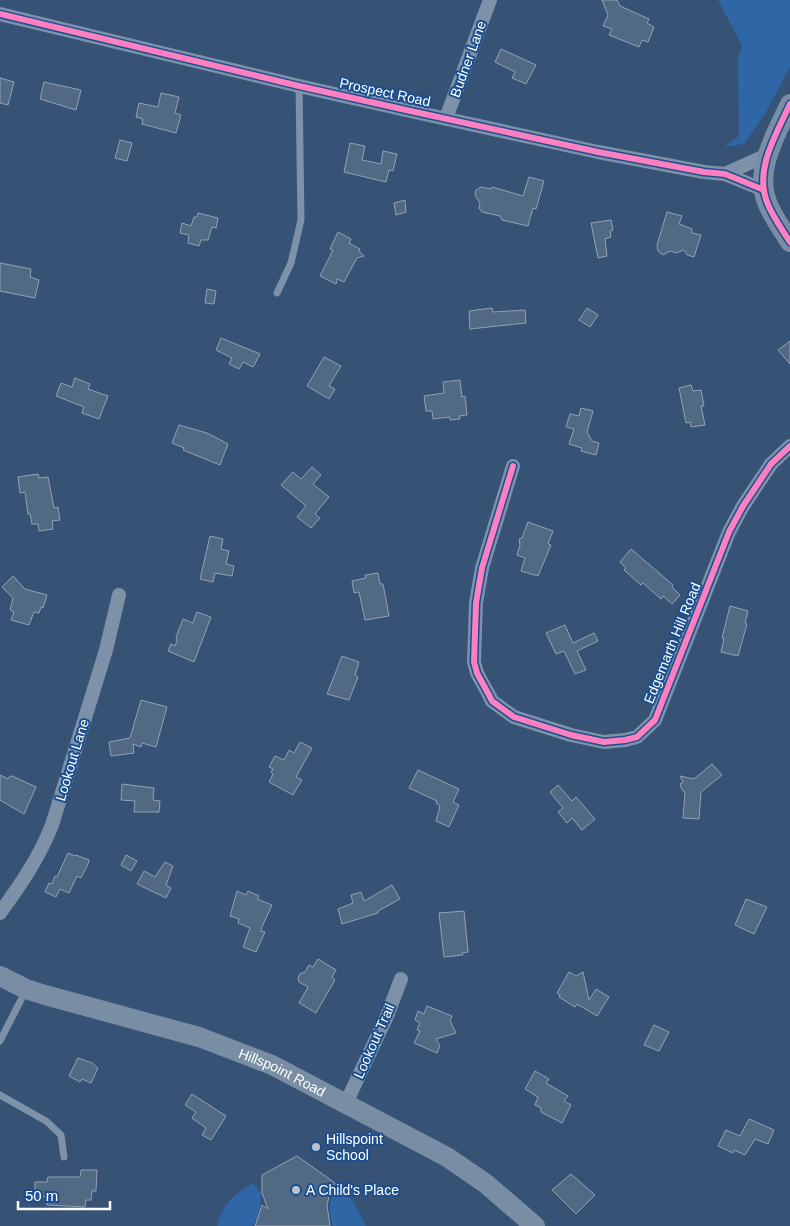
<svg xmlns="http://www.w3.org/2000/svg" width="790" height="1226" font-family="Arial,sans-serif">
<style>
.green{fill:#2f66a5}
.building{fill:#526984;stroke:#92a2b6}
.lines{fill:none;stroke-linecap:round;stroke-linejoin:round}
.lane{stroke:#7d92a8;stroke-width:7}
.street{stroke:#7d92a8;stroke-width:14}
.secondary{stroke:#798da4;stroke-width:20}
.cycleway-casing{stroke:#1b4f8f;stroke-width:9}
.cycleway{stroke:#ff80c0;stroke-width:6}
.poi-dot{fill:#b9c2ce;stroke:#1b4f8f;stroke-width:2}
.labels{text-anchor:middle;dominant-baseline:central;stroke-width:4;stroke-linejoin:round;paint-order:stroke}
.street-label{font-size:14px;fill:#fff;stroke:#1b4f8f}
.poi-label{font-size:14px;fill:#fff;stroke:#1b4f8f;text-anchor:start}
</style>
<rect width="100%" height="100%" fill="#365274"/>
<!-- green -->
<g class="green">
<polygon points="718,0 790,0 790,67 765,114 744,144 724,147 739,136 738,60 742,46"/>
<path d="M253,1183L259,1192H261C261,1205 260,1215 252,1226H217C223,1203 234,1194 253,1183Z"/>
<path d="M338,1183L343,1187L344,1192L354,1202L366,1226H333C327,1211 330,1197 338,1183Z"/>
</g>
<!-- building -->
<g class="building">
<polygon points="602,0 617,0 620,6 649,19 647,23 654,27 648,42 642,40 639,47 609,35 612,29 603,26 608,15"/>
<polygon points="501,49 536,65 526,84 512,78 515,72 495,62"/>
<polygon points="0,78 14,82 8,105 0,103"/>
<polygon points="44,82 81,90 76,110 40,99"/>
<polygon points="161,93 179,97 175,113 181,115 176,133 142,124 143,119 136,117 139,103 158,107"/>
<polygon points="120,140 132,143 127,161 115,158"/>
<polygon points="350,143 365,146 362,160 381,164 383,151 397,154 393,171 389,170 386,182 344,172"/>
<polygon points="529,177 544,181 536,209 533,208 528,226 502,220 500,216 482,212 479,208 480,203 475,195 476,190 481,187 491,189 492,187 523,196"/>
<polygon points="405,200 406,212 396,215 394,203"/>
<polygon points="667,212 682,216 679,224 692,229 692,233 701,235 694,257 687,255 684,250 676,253 670,251 663,255 658,251 657,245"/>
<polygon points="198,213 218,218 216,228 212,227 208,240 201,240 199,246 188,243 189,235 180,233 182,223 191,226 194,217 197,217"/>
<polygon points="611,220 613,230 610,231 611,237 605,239 607,256 598,258 591,223"/>
<polygon points="338,232 351,239 349,243 360,249 359,251 364,256 357,258 344,282 337,279 336,284 320,276 333,250 330,249"/>
<polygon points="0,263 31,269 30,277 39,280 35,298 0,291"/>
<polygon points="207,289 216,291 214,304 205,303"/>
<polygon points="492,308 493,312 525,310 526,323 470,329 469,311"/>
<polygon points="587,308 598,315 590,327 579,320"/>
<polygon points="221,338 260,354 253,367 243,362 239,369 229,364 232,358 216,350"/>
<polygon points="790,341 790,364 778,350"/>
<polygon points="324,357 341,366 329,386 335,389 329,399 307,386"/>
<polygon points="75,378 90,384 88,389 108,396 99,419 82,413 84,407 56,396 61,383 72,387"/>
<polygon points="460,380 462,397 465,396 467,415 459,416 460,419 450,420 450,417 433,419 432,411 426,411 424,396 444,393 443,382"/>
<polygon points="691,385 693,391 701,390 704,406 701,406 705,425 691,427 690,422 686,423 679,388"/>
<polygon points="581,408 593,411 587,432 592,441 599,443 596,455 581,451 582,448 569,444 574,429 566,427 570,414 579,416"/>
<polygon points="179,425 207,433 228,444 220,465 183,450 184,448 172,443"/>
<polygon points="312,467 321,475 313,484 329,497 315,514 320,518 311,528 297,517 306,506 281,485 293,472 301,479"/>
<polygon points="38,474 39,478 48,477 54,508 58,507 60,520 52,521 53,529 39,531 38,524 32,524 30,514 28,514 25,492 20,493 18,477"/>
<polygon points="528,522 553,531 548,544 551,545 538,576 521,571 525,558 517,555 520,545 519,539 522,538"/>
<polygon points="210,536 223,539 221,549 229,551 226,564 234,566 232,576 215,573 213,582 200,579"/>
<polygon points="631,549 673,585 672,587 680,595 672,604 663,596 661,599 643,583 641,585 624,570 626,568 620,562"/>
<polygon points="378,573 380,584 383,584 389,616 365,620 359,592 354,593 352,581 366,578 365,575"/>
<polygon points="13,576 25,589 47,595 43,608 41,607 39,613 34,612 29,625 11,620 14,612 10,610 13,598 2,587"/>
<polygon points="730,606 748,611 745,623 747,624 738,656 721,652 724,638 722,638"/>
<polygon points="197,612 211,617 194,662 168,651 171,644 175,646 177,641 176,637 183,619 193,623"/>
<polygon points="565,625 573,643 594,633 598,641 577,651 586,670 575,674 564,651 556,654 546,633"/>
<polygon points="342,656 359,662 355,675 358,677 349,700 327,694"/>
<polygon points="141,700 167,707 156,747 142,743 141,747 133,744 134,753 111,756 109,742 130,738"/>
<polygon points="300,742 312,748 296,777 302,780 293,795 269,782 273,774 271,772 273,769 269,767 275,756 284,760 289,750 294,753"/>
<polygon points="712,764 722,775 701,792 699,819 683,818 685,792 682,790 680,784 683,782 680,776 694,779"/>
<polygon points="418,770 459,789 453,802 459,805 449,827 436,821 440,806 436,803 437,801 409,788"/>
<polygon points="0,775 8,779 10,776 12,776 36,787 24,814 0,800"/>
<polygon points="122,784 154,788 153,800 160,801 159,812 134,812 135,801 121,800"/>
<polygon points="558,785 572,801 576,797 595,819 582,830 572,818 567,823 558,812 563,808 550,792"/>
<polygon points="68,853 75,856 76,855 89,860 88,864 81,878 77,876 69,893 60,889 56,897 45,892 49,883 52,884 55,876 57,877"/>
<polygon points="126,855 137,861 131,871 121,865"/>
<polygon points="165,862 173,866 166,885 171,888 166,898 137,884 144,871 155,877"/>
<polygon points="392,885 400,899 378,911 378,913 342,924 338,909 353,903 351,895 361,892 364,901"/>
<polygon points="237,891 246,895 248,891 259,896 257,899 272,905 262,927 261,931 265,932 256,952 243,947 250,928 238,923 239,919 230,916"/>
<polygon points="746,899 767,907 754,934 735,925"/>
<polygon points="464,911 468,952 462,953 463,955 444,957 439,913"/>
<polygon points="318,959 336,970 332,977 335,980 316,1013 299,1003 308,987 299,982 298,978 300,974 305,972 309,965 313,967"/>
<polygon points="569,972 576,976 583,972 589,1000 596,989 609,997 597,1016 577,1004 575,1007 559,997 560,995 557,993"/>
<polygon points="427,1006 452,1016 450,1021 456,1033 436,1039 440,1046 437,1053 414,1043 420,1031 417,1030 420,1023 415,1020 418,1011 424,1014"/>
<polygon points="654,1025 669,1032 659,1051 644,1045"/>
<polygon points="78,1058 92,1063 98,1068 91,1083 82,1079 80,1082 69,1076"/>
<polygon points="535,1071 549,1079 546,1083 568,1096 564,1101 571,1105 562,1123 541,1112 541,1108 535,1105 538,1097 525,1089"/>
<polygon points="192,1094 226,1116 211,1140 202,1135 206,1128 192,1118 196,1112 185,1105"/>
<polygon points="749,1119 774,1130 768,1144 755,1139 745,1155 734,1150 733,1153 718,1146 726,1130 740,1136"/>
<polygon points="297,1156 335,1183 330,1193 327,1205 330,1226 255,1226 262,1205 268,1209 262,1193 262,1175"/>
<polygon points="81,1170 97,1170 96,1191 92,1191 91,1200 86,1200 85,1207 47,1205 47,1197 35,1196 35,1182 47,1182 48,1177 80,1177"/>
<polygon points="571,1174 595,1195 576,1214 552,1190"/>
</g>
<g class="lines">
<!-- lane -->
<g class="lane">
<polyline points="277,293 291,263 301,220 299,86"/>
<polyline points="0,1041 26,990"/>
<polyline points="0,1095 46,1121 61,1135 64,1157"/>
</g>
<!-- street -->
<g class="street">
<polyline points="0,14 299,86 415,112 598,152 704,172 725,174 764,190"/>
<polyline points="446,118 490,0"/>
<polyline points="725,174 767,155"/>
<polyline points="513,466 482,568 476,603 474,662 477,673 489,695 492,701 514,717 571,735 604,742 625,740 637,737 655,720 729,532 743,506 771,464 790,446"/>
<path d="M0,913C21,884 39,858 52,825L106,650L119,595"/>
<polyline points="346,1103 387,1016 401,979"/>
</g>
<!-- secondary -->
<g class="secondary">
<path d="M790,104C777,133 754,169 767,202C772,216 782,229 790,242"/>
<path id="s1" d="M0,976L26,989L45,995L199,1037L272,1065L447,1157L485,1183L535,1226"/>
</g>
<defs>
<g id="cycleway">
<polyline points="0,14 299,86 415,112 598,152 704,172 725,174 764,190"/>
<path d="M790,104C777,133 754,169 767,202C772,216 782,229 790,242"/>
<polyline points="513,466 482,568 476,603 474,662 477,673 489,695 492,701 514,717 571,735 604,742 625,740 637,737 655,720 729,532 743,506 771,464 790,446"/>
</g>
</defs>
<!-- cycleway casing -->
<use href="#cycleway" class="cycleway-casing"/>
<!-- cycleway -->
<use href="#cycleway" class="cycleway"/>
</g>
<!-- markers -->
<g class="poi-dot">
<circle cx="316" cy="1147" r="5"/>
<circle cx="296" cy="1190" r="5"/>
</g>
<g class="labels">
<!-- street labels -->
<g class="street-label">
<text transform="translate(468 59) rotate(-70)">Budner Lane</text>
<text transform="translate(385 92) rotate(12)">Prospect Road</text>
<text transform="translate(672 643) rotate(-68)">Edgemarth Hill Road</text>
<text transform="translate(72 760) rotate(-73)">Lookout Lane</text>
<text transform="translate(374 1041) rotate(-66)">Lookout Trail</text>
<text stroke="none"><textPath href="#s1" startOffset="299">Hillspoint Road</textPath></text>
</g>
<!-- poi labels -->
<g class="poi-label">
<text x="326" y="1139">Hillspoint<tspan x="326" dy="16">School</tspan></text>
<text x="306" y="1190">A Child's Place</text>
</g>
</g>
<!-- scale -->
<path d="M18 1201v8h92v-8" fill="none" stroke="#ffffff" stroke-width="2.5"/>
<text x="25" y="1201" font-size="15" fill="#ffffff" stroke="#1b4f8f" stroke-width="4" paint-order="stroke">50 m</text>
</svg>
